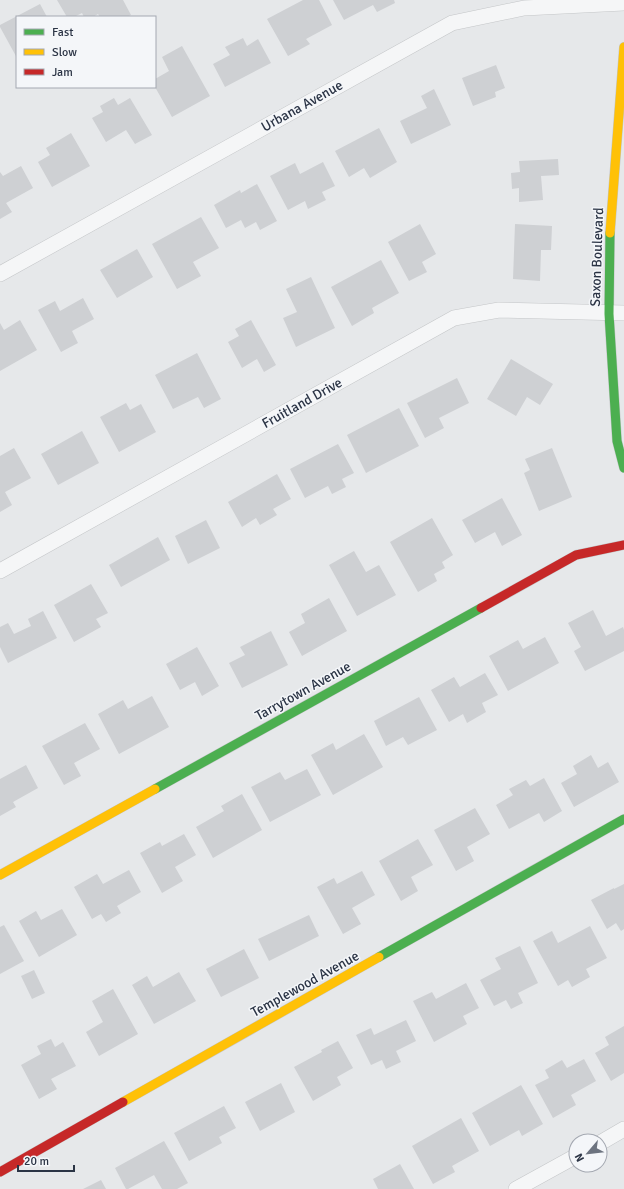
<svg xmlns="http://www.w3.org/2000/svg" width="624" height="1189" font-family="Signika,sans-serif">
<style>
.building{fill:#ced0d3}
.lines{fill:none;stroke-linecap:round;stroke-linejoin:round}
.street-casing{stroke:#c4c6c8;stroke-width:16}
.fast-casing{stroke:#c4c6c8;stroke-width:10}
.slow-casing{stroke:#c4c6c8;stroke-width:10}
.jam-casing{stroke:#c4c6c8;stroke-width:10}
.street{stroke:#f5f6f7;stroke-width:15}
.fast{stroke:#4caf50;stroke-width:9}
.slow{stroke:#ffc107;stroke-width:9}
.jam{stroke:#c62828;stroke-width:9}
.labels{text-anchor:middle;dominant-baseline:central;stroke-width:3;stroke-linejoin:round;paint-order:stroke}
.street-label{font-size:14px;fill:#2b3445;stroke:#f4f6f9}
</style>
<rect width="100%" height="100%" fill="#e6e8ea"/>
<!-- building -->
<g class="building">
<polygon points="57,0 123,0 131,15 127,17 100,17 98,14 93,17 84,17 82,13 74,17 67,17"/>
<polygon points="303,0 319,0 332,25 306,39 310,44 288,56 267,19"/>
<polygon points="333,0 394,0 395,3 377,12 373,5 344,20"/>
<polygon points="40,4 47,17 17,17 17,58 0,27 0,25"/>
<polygon points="243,38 247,46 258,39 271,63 225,87 213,64 230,55 225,47"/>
<polygon points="182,46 210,96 172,117 155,87 155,79 169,71 162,57"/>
<polygon points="496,65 505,88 495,92 496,97 473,106 462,78"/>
<polygon points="434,89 451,125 411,144 400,121 427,108 421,96"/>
<polygon points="114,98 118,105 130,98 152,135 135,144 126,130 106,142 92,118 103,112 100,106"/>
<polygon points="379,128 397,162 370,178 364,168 349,177 335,151"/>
<polygon points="71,133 90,166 52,187 38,162 50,155 46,148"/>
<polygon points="558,159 559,175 541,176 543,200 519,202 519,188 512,189 511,173 520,172 519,161"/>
<polygon points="323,162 335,186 322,192 326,200 308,209 305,201 288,210 270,176 295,163 300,174"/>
<polygon points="21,166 33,188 6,203 12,212 0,219 0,172 3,176"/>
<polygon points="257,184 277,221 260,230 256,222 245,228 241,220 226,228 214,205 240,190 241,193"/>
<polygon points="201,217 219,248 193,262 201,276 177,289 152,244"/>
<polygon points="420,224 436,254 422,262 427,272 409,281 388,242"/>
<polygon points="515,224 552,226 551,250 541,250 540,281 513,279"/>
<polygon points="137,249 153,277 117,298 100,270"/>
<polygon points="381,260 399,293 372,308 374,313 352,326 331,287"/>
<polygon points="311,277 335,328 296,347 283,318 297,312 286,289"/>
<polygon points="83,298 94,319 72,331 78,343 61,352 38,310 55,301 60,311"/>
<polygon points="20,320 37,350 0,371 0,323 4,330"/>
<polygon points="251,320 276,365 264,372 257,359 242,368 228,342 239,336 235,329"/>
<polygon points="197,353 221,399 204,408 198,397 173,409 155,375"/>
<polygon points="511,359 553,384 540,405 527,397 516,416 487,399"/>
<polygon points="457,378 469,403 439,418 444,428 425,438 407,403"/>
<polygon points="126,403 130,410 141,404 156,432 119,452 100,417"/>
<polygon points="399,408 419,446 366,473 347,435"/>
<polygon points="82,431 99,463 58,485 41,454"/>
<polygon points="338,444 354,473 342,479 346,487 332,494 328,486 305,498 290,469"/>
<polygon points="14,448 31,478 5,492 12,505 0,512 0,456"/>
<polygon points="552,448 572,497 539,511 524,473 530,470 525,459"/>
<polygon points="277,474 291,499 273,509 277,515 260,525 256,518 242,527 228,502"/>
<polygon points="502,498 522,535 502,546 495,532 475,543 462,520"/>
<polygon points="432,518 453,555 442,562 445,568 434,574 437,581 418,592 390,542"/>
<polygon points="206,520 220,548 188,564 175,536"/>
<polygon points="158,537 170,560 121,587 109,565"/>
<polygon points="354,551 366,572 379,565 396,595 357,616 329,565"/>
<polygon points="91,584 108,613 96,619 101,627 74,642 54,605"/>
<polygon points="329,598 347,631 302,656 289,632 305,623 301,614"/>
<polygon points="593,610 606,636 623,627 624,630 624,651 585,671 574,651 581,647 568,623"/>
<polygon points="43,611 57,638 8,663 0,647 0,627 8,623 14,634 31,626 28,619"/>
<polygon points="271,631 288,665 242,688 229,663 245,655 240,647"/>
<polygon points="545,637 559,663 508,691 489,656 518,640 523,649"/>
<polygon points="197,647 219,686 202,696 195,682 180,690 166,664"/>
<polygon points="485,673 498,695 482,703 486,712 467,723 463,714 449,722 431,690 454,677 460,687"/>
<polygon points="152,696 169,727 119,754 98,714 123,700 128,709"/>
<polygon points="419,697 437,730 408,745 403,737 386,746 374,721"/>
<polygon points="85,723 100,749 74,763 81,776 64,785 42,746"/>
<polygon points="364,734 383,767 333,795 311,755 333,743 336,750"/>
<polygon points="591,755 598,768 608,762 619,782 574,807 561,783 577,774 573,766"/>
<polygon points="26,765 38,788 13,802 16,807 0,816 0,779"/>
<polygon points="307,769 321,795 270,822 251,787 280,772 285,780"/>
<polygon points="544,778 562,811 544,822 539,813 509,829 496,805 513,795 509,789 526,780 530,786"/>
<polygon points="242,794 262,830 213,858 196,827 224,811 221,806"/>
<polygon points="475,808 490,834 467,847 474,861 456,871 434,830"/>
<polygon points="184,834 196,855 175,867 183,881 162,893 140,853 160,842 162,846"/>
<polygon points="418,839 433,865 411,877 418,891 401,901 379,861"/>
<polygon points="129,870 141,892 117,906 121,913 106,922 101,914 92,919 74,887 97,874 103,884"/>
<polygon points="362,871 375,895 352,908 361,924 343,934 317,887 334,878 337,884"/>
<polygon points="624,884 624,929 621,931 616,923 607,929 591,900 614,888 614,889"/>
<polygon points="62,909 77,935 39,957 19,921 36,911 41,920"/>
<polygon points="309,915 319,936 269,961 258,939"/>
<polygon points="4,925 24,961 0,974 0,927"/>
<polygon points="590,926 607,958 586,969 590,977 572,987 568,980 558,986 533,941 552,931 558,943"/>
<polygon points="520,946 538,983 518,993 523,1003 511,1009 506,1000 494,1006 480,980 501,969 495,958"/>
<polygon points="244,949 259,978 221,997 206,969"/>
<polygon points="34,970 45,993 32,999 21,976"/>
<polygon points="179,972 196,1001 154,1024 132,985 147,976 153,987"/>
<polygon points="466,983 479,1008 463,1016 467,1024 434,1042 413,1001 432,992 436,999"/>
<polygon points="113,989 138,1034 99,1056 86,1032 103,1022 92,1001"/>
<polygon points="406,1020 416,1041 396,1051 401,1062 386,1069 382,1060 371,1065 356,1035 371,1028 374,1035"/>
<polygon points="624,1026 624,1073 611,1081 595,1053 609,1045 605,1037"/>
<polygon points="51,1039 55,1047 63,1042 76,1066 51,1079 57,1089 39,1099 21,1065 41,1054 37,1046"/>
<polygon points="338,1041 353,1068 337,1077 341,1085 313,1101 294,1067 322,1052 321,1050"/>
<polygon points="584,1059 596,1081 571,1095 576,1105 553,1118 535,1085 549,1078 545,1070 562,1060 567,1068"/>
<polygon points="281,1083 295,1112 260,1131 245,1102"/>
<polygon points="521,1085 543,1124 522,1136 519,1130 490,1146 472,1113"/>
<polygon points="224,1106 236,1128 219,1137 222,1143 189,1161 174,1133"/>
<polygon points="461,1118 479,1151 452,1166 455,1172 433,1184 412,1146"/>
<polygon points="164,1141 188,1183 177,1189 162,1189 154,1175 128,1189 126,1189 115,1168"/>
<polygon points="400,1164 414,1189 378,1189 373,1179"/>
<polygon points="101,1180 106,1189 83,1189"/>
</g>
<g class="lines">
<defs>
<g id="street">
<polyline points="0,274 452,23 524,8 624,3"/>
<polyline points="0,571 454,318 499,310 624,313"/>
<polyline points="600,1143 624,1129"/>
<polyline points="516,1189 576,1156"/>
</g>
<g id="fast">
<polyline points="610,233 609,314 617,441 624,468"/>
<polyline points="155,789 481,608"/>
<polyline points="379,957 624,819"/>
</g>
<g id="slow">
<polyline points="610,233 624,47"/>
<polyline points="0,875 155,789"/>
<polyline points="123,1102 379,957"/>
</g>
<g id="jam">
<polyline points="481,608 576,555 624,545"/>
<polyline points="0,1172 123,1102"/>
</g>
</defs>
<!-- street casing -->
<use href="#street" class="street-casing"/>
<!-- fast casing -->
<use href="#fast" class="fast-casing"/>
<!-- slow casing -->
<use href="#slow" class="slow-casing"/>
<!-- jam casing -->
<use href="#jam" class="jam-casing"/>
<!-- street -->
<use href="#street" class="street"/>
<!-- fast -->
<use href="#fast" class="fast"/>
<!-- slow -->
<use href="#slow" class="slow"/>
<!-- jam -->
<use href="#jam" class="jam"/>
</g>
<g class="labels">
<!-- street labels -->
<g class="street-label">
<text transform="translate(302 106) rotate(-29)">Urbana Avenue</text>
<text transform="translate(597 257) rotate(-88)">Saxon Boulevard</text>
<text transform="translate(302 403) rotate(-29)">Fruitland Drive</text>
<text transform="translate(303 691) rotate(-29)">Tarrytown Avenue</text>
<text transform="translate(305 984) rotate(-29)">Templewood Avenue</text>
</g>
</g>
<!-- legend -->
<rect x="16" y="16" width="140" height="72" fill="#f4f6f9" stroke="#a4a8b1"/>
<rect x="24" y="29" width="20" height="6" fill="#4caf50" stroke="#a4a8b1"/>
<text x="52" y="36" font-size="12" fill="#2b3445">Fast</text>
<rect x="24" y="49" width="20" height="6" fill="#ffc107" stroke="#a4a8b1"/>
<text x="52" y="56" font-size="12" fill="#2b3445">Slow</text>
<rect x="24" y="69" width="20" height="6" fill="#c62828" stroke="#a4a8b1"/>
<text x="52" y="76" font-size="12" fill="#2b3445">Jam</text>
<!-- north arrow -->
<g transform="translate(588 1153) rotate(242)"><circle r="19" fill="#f4f6f9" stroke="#a4a8b1"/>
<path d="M0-3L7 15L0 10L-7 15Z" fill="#6c737f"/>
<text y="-6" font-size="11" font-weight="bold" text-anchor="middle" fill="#2b3445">N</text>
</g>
<!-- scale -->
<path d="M18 1165v6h56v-6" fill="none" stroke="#2b3445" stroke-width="2"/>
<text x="24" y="1165" font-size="12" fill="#2b3445" stroke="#f4f6f9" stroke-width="3" paint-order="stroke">20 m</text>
</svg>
